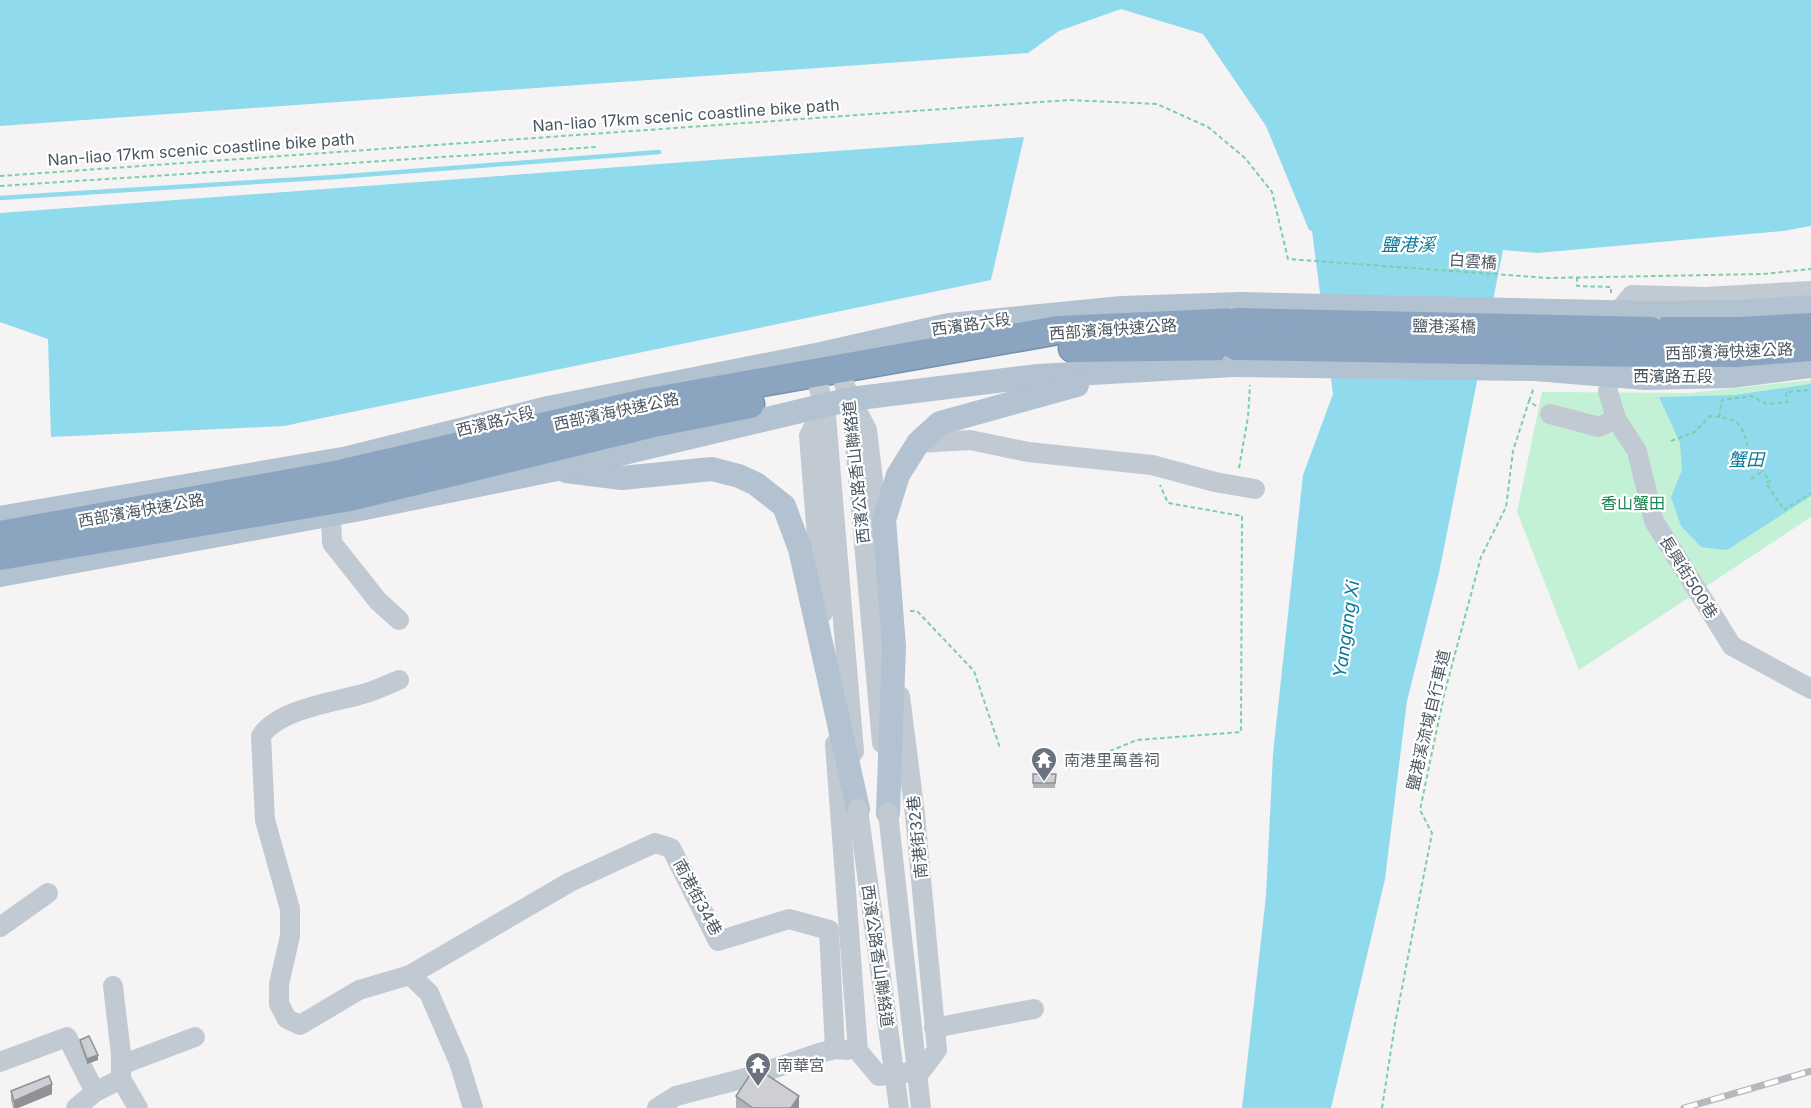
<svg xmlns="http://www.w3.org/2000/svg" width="1811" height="1108" font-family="Inter,'Noto Sans TC',sans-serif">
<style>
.green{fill:#c3f1d5}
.water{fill:#90daee}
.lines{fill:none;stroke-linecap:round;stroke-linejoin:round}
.stream{stroke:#90daee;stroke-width:4.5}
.highway-casing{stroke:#7690ad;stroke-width:31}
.path{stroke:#7ad0a6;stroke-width:2;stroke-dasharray:4.5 3;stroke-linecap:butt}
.minor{stroke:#c1cad2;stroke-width:20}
.major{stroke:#b3c2d1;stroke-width:24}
.highway{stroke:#8ba5c1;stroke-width:28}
.rail-casing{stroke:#b5b8bd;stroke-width:7}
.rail{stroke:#fff;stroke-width:4.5;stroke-dasharray:14;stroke-linecap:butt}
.highway-bridge-casing{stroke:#7690ad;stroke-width:31;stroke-linecap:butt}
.minor-bridge{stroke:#c1cad2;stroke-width:20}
.major-bridge{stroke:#b3c2d1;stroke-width:24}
.highway-bridge{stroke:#8ba5c1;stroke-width:28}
.wall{fill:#b0b2b7}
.shaded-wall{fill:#909195}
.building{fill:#cdcfd5;stroke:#909195;stroke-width:1.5}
.labels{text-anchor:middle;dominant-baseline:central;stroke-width:4.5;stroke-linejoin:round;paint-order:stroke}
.street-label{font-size:16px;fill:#4a5661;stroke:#fff}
.park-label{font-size:16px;fill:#17864f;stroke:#fff}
.worship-label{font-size:16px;fill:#5b616d;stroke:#fff;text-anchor:start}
.water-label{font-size:18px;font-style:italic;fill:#0c7c9b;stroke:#fff}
</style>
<rect width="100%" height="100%" fill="#f5f3f3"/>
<!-- green -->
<polygon class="green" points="1811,380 1811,517 1579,670 1517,512 1542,392 1690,393"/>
<!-- water -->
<g class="water">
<polygon points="0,0 1811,0 1811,226 1783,231 1537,253 1503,250 1439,573 1407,701 1385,879 1331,1108 1242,1108 1266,896 1273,754 1303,475 1333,394 1312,231 1309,230 1266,126 1203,34 1121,9 1059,31 1028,53 0,126"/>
<polygon points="1024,137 991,280 284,426 51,437 48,339 0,322 0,213"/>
<polygon points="1811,384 1811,496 1727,550 1701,547 1681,526 1671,497 1682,470 1680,443 1659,397 1734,395"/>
</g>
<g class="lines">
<!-- stream -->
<polyline class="stream" points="0,198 335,177 659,152"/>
<defs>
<g id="highway">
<polyline points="1651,331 1739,331 1811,327"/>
<polyline points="1073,348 1236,346"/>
<polyline points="1647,353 1736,353 1811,347"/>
<polyline points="0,535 340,474 649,402 1058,330 1237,322"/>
<polyline points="0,556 350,497 654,423 750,404"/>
</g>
</defs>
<!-- highway casing -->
<use href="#highway" class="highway-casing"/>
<!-- path -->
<g class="path">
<polyline points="0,176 1069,100 1157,104 1208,127 1245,158 1272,192 1288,259 1548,278 1763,274 1811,269"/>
<polyline points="0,186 596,147"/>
<polyline points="1577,277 1577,286 1611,287 1611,293"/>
<polyline points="1529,401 1534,387"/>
<polyline points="1719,417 1722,400 1752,396 1766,404 1787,402 1786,392 1811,390"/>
<path d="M1671,441L1695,432L1710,416C1741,419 1740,422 1749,449C1752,460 1763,471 1770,481L1766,483L1784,510L1811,493"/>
<polyline points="1239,468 1248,417 1250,385"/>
<polyline points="1751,479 1763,471"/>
<polyline points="910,611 917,611 974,671 1000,748"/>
<polyline points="1068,768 1137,740 1241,732 1242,516 1168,503 1160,485"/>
<polyline points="1382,1108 1395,1024 1432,833 1420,810 1444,695 1481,557 1506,507 1513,451 1529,401 1536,406"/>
</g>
<!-- minor -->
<g class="minor">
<polyline points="1611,320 1632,295 1705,297 1811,291"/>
<polyline points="1608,391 1616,419 1637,451 1654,521 1732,646 1811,689"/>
<polyline points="851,399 867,430 879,530"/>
<polyline points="1550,414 1599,427 1616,419"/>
<polyline points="918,443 970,440 1028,452 1152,465 1215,482 1255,489"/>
<polyline points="331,515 332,543 378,601 399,620"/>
<polyline points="823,613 809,436 825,404"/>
<path d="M399,680C386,685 373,692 359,695C330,703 278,710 261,736L265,820L290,909V936L279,984V1004L287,1019L300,1025L359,990L410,975L429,993L459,1062L473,1108"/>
<polyline points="835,744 858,1051 879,1076 921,1071 937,1050 915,815 900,696"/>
<path d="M854,752L825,404C816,386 816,373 821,354L842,370L844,384L851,399L882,743"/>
<polyline points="0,927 48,893"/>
<polyline points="410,975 570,882 655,843 671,848 718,941 789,919 829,930 835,1049"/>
<polyline points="113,986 121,1054 121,1079"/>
<polyline points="934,1028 1034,1009"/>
<polyline points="0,1062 67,1037 95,1092 76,1108"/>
<polyline points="121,1065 195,1037"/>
<polyline points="95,1092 121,1079 138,1108"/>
<polyline points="657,1108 676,1096 749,1077 819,1053 835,1049 847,1050"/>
</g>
<!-- major -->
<g class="major">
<polyline points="1650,313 1740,312 1811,307"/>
<polyline points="1645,378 1731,376 1811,366"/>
<polyline points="566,471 622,478 712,469 739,476 756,484 784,506 800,549 858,809"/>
<polyline points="0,518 348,458 548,408 821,354 949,325 1122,308 1241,304"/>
<polyline points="0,575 360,509 552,470 851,399 1038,376 1233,365"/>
<polyline points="888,813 894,646 884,520 898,475 918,443 940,423 1077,385"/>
</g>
<!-- highway -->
<use href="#highway" class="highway"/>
<defs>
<polyline id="rail" points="1684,1108 1811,1071"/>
</defs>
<!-- rail casing -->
<use href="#rail" class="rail-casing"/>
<!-- rail -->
<use href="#rail" class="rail"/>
<defs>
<g id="highway-bridge">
<polyline points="1237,322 1651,331"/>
<polyline points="1236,346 1647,353"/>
</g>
</defs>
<!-- highway-bridge casing -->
<use href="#highway-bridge" class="highway-bridge-casing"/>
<!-- minor-bridge -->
<g class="minor-bridge">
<polyline points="858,809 899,1108"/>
<polyline points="888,813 921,1108"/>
</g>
<!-- major-bridge -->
<g class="major-bridge">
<polyline points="1241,304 1650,313"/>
<polyline points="1233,365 1535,369 1645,378"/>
</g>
<!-- highway-bridge -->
<use href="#highway-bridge" class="highway-bridge"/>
</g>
<!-- wall -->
<g class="wall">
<polygon points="1033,774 1056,774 1055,788 1033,788"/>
<polygon points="80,1040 98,1060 87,1064 80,1045"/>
<polygon points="11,1091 52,1094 18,1108 13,1108 11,1100"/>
<polygon points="736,1096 799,1108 736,1108"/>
</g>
<!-- shaded-wall -->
<g class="shaded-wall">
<polygon points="98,1055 98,1060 87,1064 87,1059"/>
<polygon points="52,1084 52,1094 18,1108 14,1108 14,1101"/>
<polygon points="799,1096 799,1108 791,1108"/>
</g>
<!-- building -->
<g class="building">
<polygon points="1033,774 1056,774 1055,783 1033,783"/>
<polygon points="89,1036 98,1055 87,1059 80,1040"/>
<polygon points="755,1067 799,1096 791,1108 753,1108 736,1096"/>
<polygon points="49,1076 52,1084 14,1101 11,1091"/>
</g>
<!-- icons -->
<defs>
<symbol id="temple-pin" viewBox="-11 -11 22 30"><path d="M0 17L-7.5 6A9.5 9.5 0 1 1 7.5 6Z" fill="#6b7280" stroke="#fff"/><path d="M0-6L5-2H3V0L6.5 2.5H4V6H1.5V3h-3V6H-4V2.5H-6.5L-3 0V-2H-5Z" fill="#fff"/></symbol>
</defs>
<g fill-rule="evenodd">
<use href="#temple-pin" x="1029" y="745" width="30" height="40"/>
<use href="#temple-pin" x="743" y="1050" width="30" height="40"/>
</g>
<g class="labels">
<!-- street labels -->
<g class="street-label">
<text transform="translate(686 115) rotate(-4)">Nan-liao 17km scenic coastline bike path</text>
<text transform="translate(201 149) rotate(-4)">Nan-liao 17km scenic coastline bike path</text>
<text transform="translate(1473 261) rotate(4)">白雲橋</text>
<text transform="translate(971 324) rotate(-8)">西濱路六段</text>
<text transform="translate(1444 326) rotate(1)">鹽港溪橋</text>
<text transform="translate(1113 329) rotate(-4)">西部濱海快速公路</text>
<text transform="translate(1729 351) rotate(-2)">西部濱海快速公路</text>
<text x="1673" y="376">西濱路五段</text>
<text transform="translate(616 411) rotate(-12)">西部濱海快速公路</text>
<text transform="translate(495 421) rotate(-14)">西濱路六段</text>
<text transform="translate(856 472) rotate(-96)">西濱公路香山聯絡道</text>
<text transform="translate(141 510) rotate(-10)">西部濱海快速公路</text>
<text transform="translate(1689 577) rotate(58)">長興街500巷</text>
<text transform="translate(1428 720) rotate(-77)">鹽港溪流域自行車道</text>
<text transform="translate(917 837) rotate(-96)">南港街32巷</text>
<text transform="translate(698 897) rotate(62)">南港街34巷</text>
<text transform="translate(878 956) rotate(82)">西濱公路香山聯絡道</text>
</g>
<!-- park labels -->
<g class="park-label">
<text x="1633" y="503">香山蟹田</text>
</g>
<!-- worship labels -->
<g class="worship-label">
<text x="1064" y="760">南港里萬善祠</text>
<text x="777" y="1065">南華宮</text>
</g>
<!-- water labels -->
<g class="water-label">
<text x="1408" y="244">鹽港溪</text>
<text x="1746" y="459">蟹田</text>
<text transform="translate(1346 629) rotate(-82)">Yangang Xi</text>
</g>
</g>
</svg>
